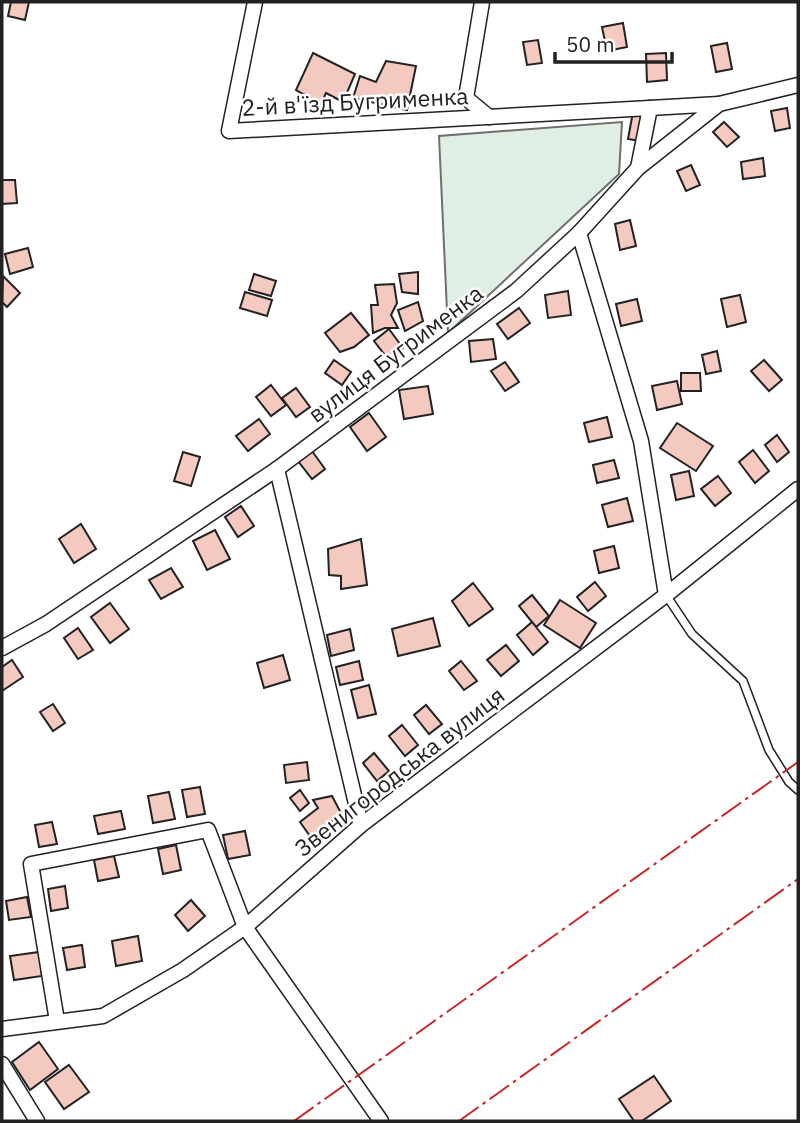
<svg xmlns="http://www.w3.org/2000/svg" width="800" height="1123" font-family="'IBM Plex Sans',sans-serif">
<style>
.green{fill:#e0efe3;stroke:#6f6f6f;stroke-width:2}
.building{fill:#f3c9c0;stroke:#222;stroke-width:2}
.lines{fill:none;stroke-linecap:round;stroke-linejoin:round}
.service-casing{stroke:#222;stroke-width:10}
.minor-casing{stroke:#222;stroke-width:17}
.service{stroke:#fff;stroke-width:7}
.minor{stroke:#fff;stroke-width:14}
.power{stroke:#c62828;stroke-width:2;stroke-dasharray:24 5 3.5 5;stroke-linecap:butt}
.labels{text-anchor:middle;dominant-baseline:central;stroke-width:5;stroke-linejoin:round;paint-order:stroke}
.street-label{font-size:23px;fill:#222;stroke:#fff}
</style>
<rect width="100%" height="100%" fill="#fff"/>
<!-- green -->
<polygon class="green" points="622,122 619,174 448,333 439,136"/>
<!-- building -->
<g class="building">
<polygon points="11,2 29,2 25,20 8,16"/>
<polygon points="623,23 627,47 607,51 602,27"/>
<polygon points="538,40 542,63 527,65 523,42"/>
<polygon points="727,43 732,69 716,72 711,46"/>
<polygon points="313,53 355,74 343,102 326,93 321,104 296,90"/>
<polygon points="666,53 667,80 647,82 646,54"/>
<polygon points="386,61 416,66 407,110 353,98 360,76 376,82"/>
<polygon points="787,108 790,128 775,131 771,111"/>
<polygon points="633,112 645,114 640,141 628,139"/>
<polygon points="724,122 739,137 727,147 713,132"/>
<polygon points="763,158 765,176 743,179 741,162"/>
<polygon points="691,165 700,185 686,191 677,171"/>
<polygon points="2,180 15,180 17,203 2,204"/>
<polygon points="630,220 636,246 620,250 615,224"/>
<polygon points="28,248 33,267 10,274 5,254"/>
<polygon points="418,272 418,294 402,292 399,274"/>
<polygon points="254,274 276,281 271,296 249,290"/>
<polygon points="3,276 20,293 7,307 2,302"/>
<polygon points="394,284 397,303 391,315 398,328 385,328 373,333 371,305 378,305 375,285"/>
<polygon points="568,291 571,315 548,318 545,295"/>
<polygon points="245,292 272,300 267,316 240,308"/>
<polygon points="740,295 746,322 727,327 721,299"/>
<polygon points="637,299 642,321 621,326 616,304"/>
<polygon points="418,302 423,321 405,331 398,310"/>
<polygon points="519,308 530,323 508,339 497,324"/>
<polygon points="351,313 369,335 354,347 340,352 325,333"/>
<polygon points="389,329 403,348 388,359 374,341"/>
<polygon points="493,339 496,359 471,362 469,341"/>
<polygon points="717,351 721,371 706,374 702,355"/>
<polygon points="334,360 351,372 342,385 325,373"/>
<polygon points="764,360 782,380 769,391 751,371"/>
<polygon points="505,362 519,382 505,391 491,371"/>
<polygon points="681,373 700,373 701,391 681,391"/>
<polygon points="677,381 682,404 657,410 652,386"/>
<polygon points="271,385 286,405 271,416 256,397"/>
<polygon points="428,386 433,414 404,419 399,390"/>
<polygon points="296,388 310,407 296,417 282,398"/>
<polygon points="369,413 386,437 367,451 350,427"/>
<polygon points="607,417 612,437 589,442 584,423"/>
<polygon points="259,419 270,434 248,451 236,436"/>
<polygon points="677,423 713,446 696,471 660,448"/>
<polygon points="777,435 789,452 777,462 765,445"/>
<polygon points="753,450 769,471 755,483 739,462"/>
<polygon points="312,451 325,469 312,479 298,461"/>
<polygon points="183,452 200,457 191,486 174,481"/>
<polygon points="614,460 619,478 597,483 593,465"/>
<polygon points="689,471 694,496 676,500 671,475"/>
<polygon points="718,476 731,493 715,506 701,489"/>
<polygon points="627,498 633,521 608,527 602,505"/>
<polygon points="241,506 254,526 238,537 225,517"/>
<polygon points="81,524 96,549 74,563 59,539"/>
<polygon points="215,530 230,559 207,570 193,541"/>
<polygon points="361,539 367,585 341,589 341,576 329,575 328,549"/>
<polygon points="614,546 619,568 599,573 594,551"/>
<polygon points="171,568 183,587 161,599 149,580"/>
<polygon points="595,582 606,596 588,611 577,597"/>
<polygon points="473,583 493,609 469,626 452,601"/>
<polygon points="532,595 549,616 536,627 519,606"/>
<polygon points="560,600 596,623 580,648 544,625"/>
<polygon points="110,603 129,629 110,643 91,617"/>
<polygon points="433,618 440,646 398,656 392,629"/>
<polygon points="532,622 548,642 533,655 517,635"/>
<polygon points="78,628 93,650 78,659 64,638"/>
<polygon points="350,629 354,650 331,656 327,635"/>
<polygon points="506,645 519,661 501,676 487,660"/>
<polygon points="283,655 290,680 264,688 257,663"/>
<polygon points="12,660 23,677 2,691 2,667"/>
<polygon points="359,661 363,680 340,685 336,667"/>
<polygon points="461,661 477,681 464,690 449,671"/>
<polygon points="369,685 376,714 358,718 351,690"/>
<polygon points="53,704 65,723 53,731 40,712"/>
<polygon points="426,705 442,724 429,734 414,715"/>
<polygon points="402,725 418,745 405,756 389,736"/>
<polygon points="374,753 389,771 377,781 363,763"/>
<polygon points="307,762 309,780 286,783 284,765"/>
<polygon points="200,787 205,814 187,817 182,790"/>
<polygon points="300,790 309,803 300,811 290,798"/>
<polygon points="169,792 175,819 153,823 148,796"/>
<polygon points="332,796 341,813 312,839 300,822 318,808 313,800"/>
<polygon points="121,811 125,829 98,834 94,816"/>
<polygon points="52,822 57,844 39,847 35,825"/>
<polygon points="245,831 250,855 228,859 223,835"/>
<polygon points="176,845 181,870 163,874 158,849"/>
<polygon points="114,856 119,877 98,881 94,860"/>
<polygon points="65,886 68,908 51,911 48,889"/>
<polygon points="27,897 31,917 9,920 6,901"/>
<polygon points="191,900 205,916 188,931 175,915"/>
<polygon points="138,936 142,961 116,966 112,941"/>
<polygon points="82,945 85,967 67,970 63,948"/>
<polygon points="39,952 42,976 14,980 10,956"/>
<polygon points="39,1042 58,1069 30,1090 12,1062"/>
<polygon points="69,1065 89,1092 64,1109 45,1082"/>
<polygon points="654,1076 671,1101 642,1121 634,1121 619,1099"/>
</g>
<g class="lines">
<defs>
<polyline id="service" points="666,595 692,634 743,681 769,750 789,782 798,790"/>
<g id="minor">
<polyline points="255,2 229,131 650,108"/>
<polyline points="482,2 466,98 489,117"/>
<polyline points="638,168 650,108 719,104"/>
<polyline points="579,233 641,441 666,595"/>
<polyline points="277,469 361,825"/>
<polyline points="2,648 46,624 277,469 516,291 579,233 638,168 719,104 798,85"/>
<polyline points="57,1021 31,864 208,830 245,927 381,1121"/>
<polyline points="2,1029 103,1016 183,970 245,927 361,825 666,595 798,489"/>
<polyline points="2,1064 37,1121"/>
</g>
</defs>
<!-- service casing -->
<use href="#service" class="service-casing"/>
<!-- minor casing -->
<use href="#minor" class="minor-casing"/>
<!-- service -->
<use href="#service" class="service"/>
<!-- minor -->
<use href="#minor" class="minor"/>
<!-- power -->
<g class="power">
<polyline points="294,1121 798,762"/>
<polyline points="459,1121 798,879"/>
</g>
</g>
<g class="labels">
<!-- street labels -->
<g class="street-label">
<text transform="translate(355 101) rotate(-3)">2-й в'їзд Бугрименка</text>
<text transform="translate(395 353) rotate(-37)">вулиця Бугрименка</text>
<text transform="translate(399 771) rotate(-38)">Звенигородська вулиця</text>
</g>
</g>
<!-- border -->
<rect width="800" height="1123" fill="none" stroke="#222222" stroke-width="7"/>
<!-- scale -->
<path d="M555 52v10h117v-10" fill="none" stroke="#222222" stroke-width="3.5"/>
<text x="566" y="52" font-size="21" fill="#222222" stroke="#ffffff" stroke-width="5" paint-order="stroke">50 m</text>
</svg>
